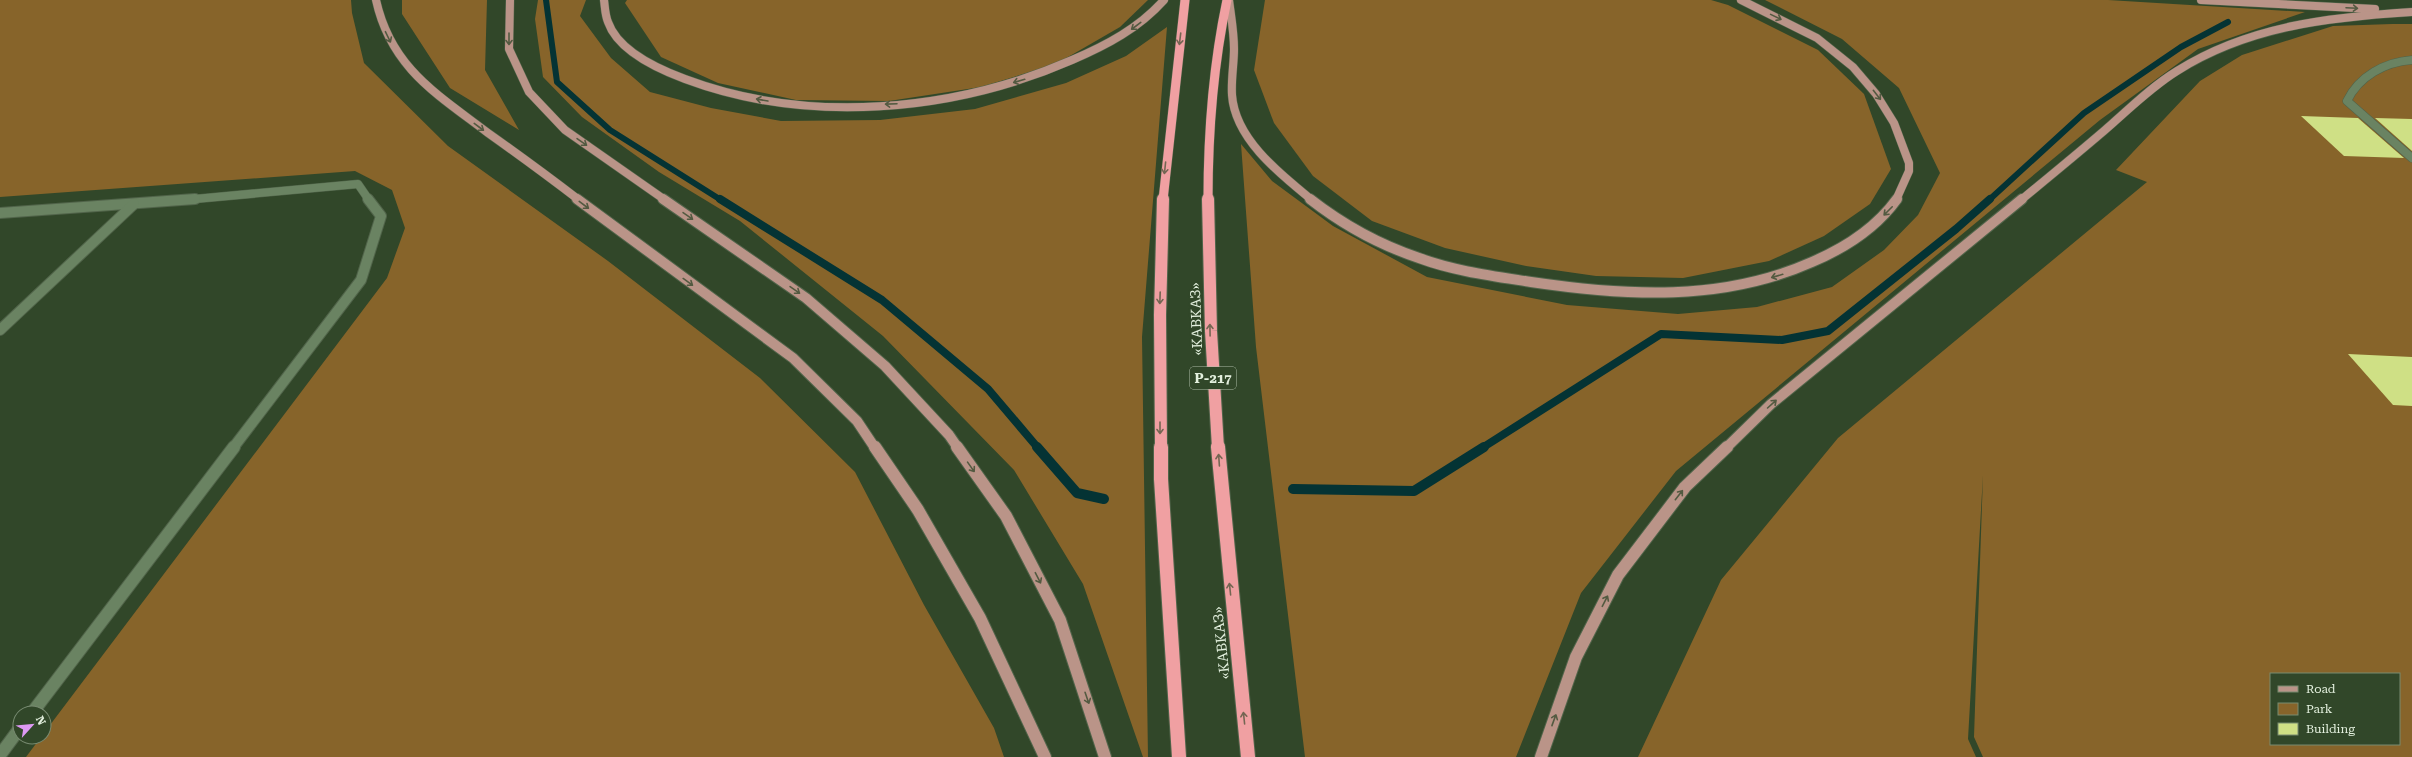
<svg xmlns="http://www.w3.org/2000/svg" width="2412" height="757" font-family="'Roboto Serif',serif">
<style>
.green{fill:#87642a;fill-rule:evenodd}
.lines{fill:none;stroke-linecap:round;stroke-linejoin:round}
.stream-far2{stroke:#043334;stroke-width:6}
.stream-far1{stroke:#043334;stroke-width:8}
.stream{stroke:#043334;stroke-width:10}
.building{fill:#cfe085}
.minor-far2-casing{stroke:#51644a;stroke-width:9}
.minor-far1-casing{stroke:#51644a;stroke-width:12}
.minor-casing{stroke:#51644a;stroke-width:14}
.major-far2-casing{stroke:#51644a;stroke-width:9}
.major-far1-casing{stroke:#51644a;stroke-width:12}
.major-casing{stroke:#51644a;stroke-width:14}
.highway-far2-casing{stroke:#51644a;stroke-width:10}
.highway-far1-casing{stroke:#51644a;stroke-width:14}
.highway-casing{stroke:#51644a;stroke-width:16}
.minor-far2{stroke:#6a8362;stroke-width:8}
.minor-far1{stroke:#6a8362;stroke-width:10}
.minor{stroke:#6a8362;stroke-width:12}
.major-far2{stroke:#ba9488;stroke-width:8}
.major-far1{stroke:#ba9488;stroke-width:10}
.major{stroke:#ba9488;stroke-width:12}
.highway-far2{stroke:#f0a0a2;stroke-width:9}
.highway-far1{stroke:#f0a0a2;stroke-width:12}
.highway{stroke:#f0a0a2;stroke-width:14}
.oneway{stroke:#535a41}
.oneway2{stroke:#746653}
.labels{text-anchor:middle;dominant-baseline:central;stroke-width:4;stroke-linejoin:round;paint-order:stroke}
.shield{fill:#314729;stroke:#aebda8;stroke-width:1}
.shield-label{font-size:13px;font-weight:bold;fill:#e3f0de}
.street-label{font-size:14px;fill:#e3f0de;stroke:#314729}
</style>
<rect width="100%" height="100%" fill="#314729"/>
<!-- green -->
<g class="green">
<polygon points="0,0 351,0 352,13 364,63 448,146 608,261 760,378 855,472 924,605 994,728 1004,757 26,757 41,737 44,737 44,733 387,278 405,228 392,190 355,171 0,197"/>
<polygon points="402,0 487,0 485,70 519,130 450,88 402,14"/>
<polygon points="538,0 586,0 580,16 611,58 650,92 711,108 781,121 880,120 975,109 1066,83 1126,56 1167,27 1142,337 1148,757 1143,757 1083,584 1014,470 883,336 740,221 659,172 582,117 543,77 535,19"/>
<polygon points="627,0 1148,0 1120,27 1056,64 981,87 889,101 796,100 718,83 661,57 625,3"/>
<polygon points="1265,0 1711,0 1728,5 1818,50 1864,94 1891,169 1870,204 1824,236 1769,261 1683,278 1596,276 1526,266 1445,248 1372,221 1313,176 1274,123 1254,70"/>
<polygon points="1765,0 2108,0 2305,12 2198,49 2100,120 1676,471 1581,593 1516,757 1305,757 1256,347 1241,144 1272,181 1333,226 1427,277 1567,305 1678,314 1757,307 1832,287 1884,250 1918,215 1940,173 1899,88 1842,39"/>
<path d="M2392,24H2412V757H1983L1974,737L1983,475L1968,739L1976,757H1638L1721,580L1838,438L2147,182L2116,170L2200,81L2242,55L2333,26ZM2271,674H2399V744H2271Z"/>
</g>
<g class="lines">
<!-- stream-far2 -->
<g class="stream-far2">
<polyline points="546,0 557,82 610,130 721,200"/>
<polyline points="1989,200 2084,113 2181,47 2228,22"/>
</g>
<!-- stream-far1 -->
<g class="stream-far1">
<polyline points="720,199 882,300 988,389 1038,448"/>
<polyline points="1482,448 1661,334 1782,340 1828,331 1956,229 1990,199"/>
</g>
<!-- stream -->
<g class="stream">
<polyline points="1037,447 1077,493 1104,499"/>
<polyline points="1293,489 1414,491 1484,447"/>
</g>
</g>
<!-- building -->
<g class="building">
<polygon points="2301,116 2358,118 2404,158 2344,156"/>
<polygon points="2375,118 2412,119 2412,151"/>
<polygon points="2348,354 2412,357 2412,406 2393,405"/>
</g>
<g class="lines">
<defs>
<g id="minor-far2">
<path d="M2412,60C2385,62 2359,76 2347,101L2412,158"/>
<polyline points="184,200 358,184 369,200"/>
</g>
<g id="minor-far1">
<polyline points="0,213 195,199"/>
<polyline points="0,330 134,204"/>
<polyline points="233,448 361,280 381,216 368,199"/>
</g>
<g id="minor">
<polyline points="32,713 234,447"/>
<polyline points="0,755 20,728"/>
</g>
<g id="major-far2">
<path d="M376,0C391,68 437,94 488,133C519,155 549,177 579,200"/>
<polyline points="510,0 509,49 529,92 565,130 665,200"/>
<path d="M604,0C605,7 605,15 608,22C618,51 658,69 685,79C808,125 953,112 1072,60C1107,45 1139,28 1164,0"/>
<path d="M1229,0C1231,16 1234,32 1234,49C1234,64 1231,79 1232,95C1235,139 1280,174 1312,200"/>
<polyline points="1741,0 1817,38 1853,67 1876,94 1894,123 1909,163 1909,171 1896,200"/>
<polyline points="2201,0 2375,9"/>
<path d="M2021,200C2049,177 2077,154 2105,130C2128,110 2151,87 2177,71C2248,26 2330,17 2412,12"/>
</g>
<g id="major-far1">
<polyline points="577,199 793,358 857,421 875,448"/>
<polyline points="663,199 806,298 885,366 949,435 958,448"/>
<path d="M1310,199C1342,224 1380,245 1419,258C1454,271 1493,276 1531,282C1626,296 1722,302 1812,262C1845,248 1876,228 1897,199"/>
<polyline points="1726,448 1771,404 2022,199"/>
</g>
<g id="major">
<polyline points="875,447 918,510 980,618 1045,757"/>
<polyline points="957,447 1006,516 1060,620 1105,757"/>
<polyline points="1541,757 1576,657 1618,575 1685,487 1727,447"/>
</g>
<g id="highway-far2">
<polyline points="1163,200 1185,0"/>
<path d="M1208,200C1208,132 1213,66 1227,0"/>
</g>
<g id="highway-far1">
<polyline points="1208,199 1211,331 1218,448"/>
<polyline points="1161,448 1160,315 1163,199"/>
</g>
<g id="highway">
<polyline points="1161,447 1161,479 1179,757"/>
<polyline points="1218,447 1248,757"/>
</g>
</defs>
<!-- minor-far2 casing -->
<use href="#minor-far2" class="minor-far2-casing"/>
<!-- minor-far1 casing -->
<use href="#minor-far1" class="minor-far1-casing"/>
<!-- minor casing -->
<use href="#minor" class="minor-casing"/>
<!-- major-far2 casing -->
<use href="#major-far2" class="major-far2-casing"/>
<!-- major-far1 casing -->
<use href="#major-far1" class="major-far1-casing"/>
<!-- major casing -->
<use href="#major" class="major-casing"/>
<!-- highway-far2 casing -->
<use href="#highway-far2" class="highway-far2-casing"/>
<!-- highway-far1 casing -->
<use href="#highway-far1" class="highway-far1-casing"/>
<!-- highway casing -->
<use href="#highway" class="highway-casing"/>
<!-- minor-far2 -->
<use href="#minor-far2" class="minor-far2"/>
<!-- minor-far1 -->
<use href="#minor-far1" class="minor-far1"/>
<!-- minor -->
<use href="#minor" class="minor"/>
<!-- major-far2 -->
<use href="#major-far2" class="major-far2"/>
<!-- major-far1 -->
<use href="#major-far1" class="major-far1"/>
<!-- major -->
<use href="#major" class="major"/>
<!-- highway-far2 -->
<use href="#highway-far2" class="highway-far2"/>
<!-- highway-far1 -->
<use href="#highway-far1" class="highway-far1"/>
<!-- highway -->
<use href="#highway" class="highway"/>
</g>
<!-- one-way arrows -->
<defs><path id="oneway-shaft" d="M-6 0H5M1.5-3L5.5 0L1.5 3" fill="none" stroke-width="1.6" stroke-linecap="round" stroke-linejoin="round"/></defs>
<g class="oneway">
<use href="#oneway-shaft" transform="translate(2352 8) rotate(3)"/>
<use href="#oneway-shaft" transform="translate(1776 17) rotate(26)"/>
<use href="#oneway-shaft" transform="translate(1136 26) rotate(143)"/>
<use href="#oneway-shaft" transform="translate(388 37) rotate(64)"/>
<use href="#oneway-shaft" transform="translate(509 39) rotate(90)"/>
<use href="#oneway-shaft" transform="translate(1019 81) rotate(164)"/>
<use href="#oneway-shaft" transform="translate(1877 95) rotate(52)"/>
<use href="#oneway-shaft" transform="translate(762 100) rotate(-170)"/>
<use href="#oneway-shaft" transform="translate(891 104) rotate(178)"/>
<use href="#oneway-shaft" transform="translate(479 127) rotate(37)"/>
<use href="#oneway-shaft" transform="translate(582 142) rotate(35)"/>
<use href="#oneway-shaft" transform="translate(584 205) rotate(37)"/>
<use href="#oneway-shaft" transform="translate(1888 211) rotate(135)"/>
<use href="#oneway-shaft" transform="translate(688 216) rotate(35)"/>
<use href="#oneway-shaft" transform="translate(1777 276) rotate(164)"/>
<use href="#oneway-shaft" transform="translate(688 282) rotate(36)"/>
<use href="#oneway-shaft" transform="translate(795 290) rotate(35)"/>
<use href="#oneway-shaft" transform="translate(1772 404) rotate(-42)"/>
<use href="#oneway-shaft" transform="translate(971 467) rotate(55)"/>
<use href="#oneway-shaft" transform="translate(1679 495) rotate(-52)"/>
<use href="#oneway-shaft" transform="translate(1038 578) rotate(63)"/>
<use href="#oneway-shaft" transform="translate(1605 601) rotate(-63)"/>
<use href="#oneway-shaft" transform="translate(1087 698) rotate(71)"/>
<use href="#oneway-shaft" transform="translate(1554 720) rotate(-70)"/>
</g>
<g class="oneway2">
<use href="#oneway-shaft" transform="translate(1180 39) rotate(97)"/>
<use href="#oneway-shaft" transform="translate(1165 168) rotate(96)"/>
<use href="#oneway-shaft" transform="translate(1160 298) rotate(92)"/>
<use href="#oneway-shaft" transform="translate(1210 330) rotate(-91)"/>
<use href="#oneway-shaft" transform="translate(1160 428) rotate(90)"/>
<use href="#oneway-shaft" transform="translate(1219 460) rotate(-94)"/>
<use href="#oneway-shaft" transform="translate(1230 589) rotate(-96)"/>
<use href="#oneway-shaft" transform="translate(1244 718) rotate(-96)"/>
</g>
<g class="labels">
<!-- shield labels -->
<rect class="shield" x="1190" y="367" width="46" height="22" rx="3"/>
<g class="shield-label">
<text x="1213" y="378">Р-217</text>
</g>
<!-- street labels -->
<g class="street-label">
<text transform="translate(1196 319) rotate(-92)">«КАВКАЗ»</text>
<text transform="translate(1221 643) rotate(-96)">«КАВКАЗ»</text>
</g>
</g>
<!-- legend -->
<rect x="2270" y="673" width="130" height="72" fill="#314729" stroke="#788b71"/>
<rect x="2278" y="686" width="20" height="6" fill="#ba9488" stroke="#788b71"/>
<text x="2306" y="693" font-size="12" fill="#e3f0de">Road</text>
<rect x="2278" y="703" width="20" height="12" fill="#87642a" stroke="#788b71"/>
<text x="2306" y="713" font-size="12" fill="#e3f0de">Park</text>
<rect x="2278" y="723" width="20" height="12" fill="#cfe085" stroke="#788b71"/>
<text x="2306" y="733" font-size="12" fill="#e3f0de">Building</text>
<!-- north arrow -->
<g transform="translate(32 725) rotate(63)"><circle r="19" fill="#314729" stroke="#788b71"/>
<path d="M0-3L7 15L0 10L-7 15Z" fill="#dd99f3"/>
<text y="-6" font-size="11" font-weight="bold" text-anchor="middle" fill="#e3f0de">N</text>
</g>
</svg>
